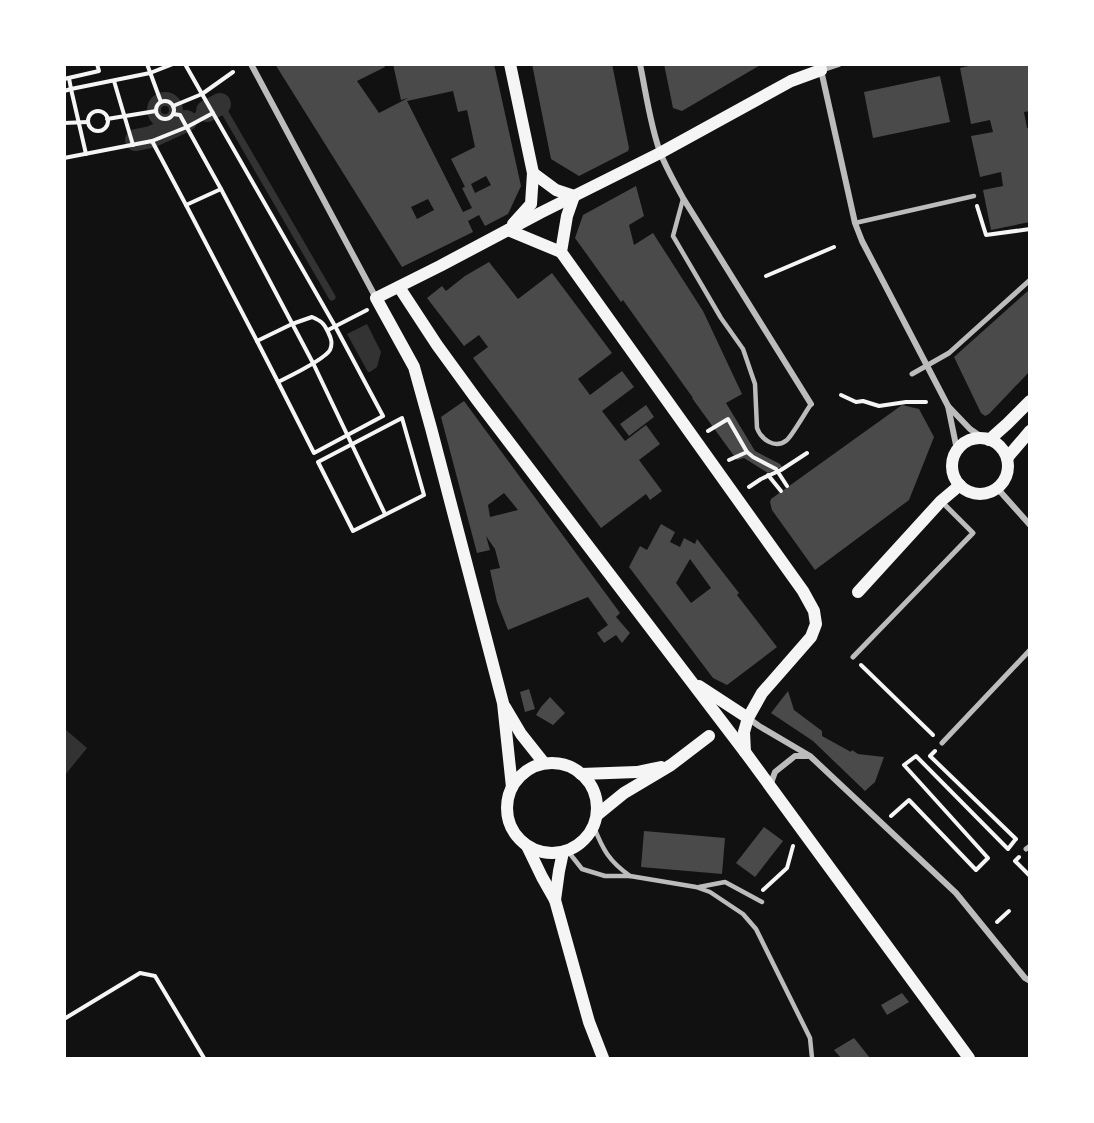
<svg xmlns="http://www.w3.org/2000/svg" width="1094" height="1123" font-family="Quicksand,sans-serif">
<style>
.water{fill:#333}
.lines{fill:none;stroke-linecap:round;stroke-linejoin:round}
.stream{stroke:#333;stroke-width:7}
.canal{stroke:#333;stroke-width:22}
.building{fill:#4a4a4a;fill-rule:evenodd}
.path{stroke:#f5f5f5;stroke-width:4}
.service{stroke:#bcbcbc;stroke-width:4.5}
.pedestrian{stroke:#bcbcbc;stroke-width:5}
.minor{stroke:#bcbcbc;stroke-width:6}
.secondary{stroke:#f5f5f5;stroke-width:12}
</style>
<rect width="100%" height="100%" fill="#111"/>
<!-- water -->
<g class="water">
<polygon points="367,324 381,352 377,367 370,372 368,372 347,334"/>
<polygon points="66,730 87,748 65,775 64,731"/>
</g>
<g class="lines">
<!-- stream -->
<g class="stream">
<polyline points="220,104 332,297"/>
<polyline points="186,121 207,111"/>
</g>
<!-- canal -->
<g class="canal">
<circle cx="165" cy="110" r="7"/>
<polyline points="207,111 220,104"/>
<polyline points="136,140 151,137 186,121"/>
</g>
</g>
<!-- building -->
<g class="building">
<path d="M275,64H331V66L334,64H384L385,67L357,81L379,113L408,98L401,100L393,64H494L521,186L508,214L485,226L479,215L468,221L473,232L402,267ZM453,91L458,112L467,110L475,147L451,159L465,187L462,188L472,208L463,212L407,101ZM486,176L491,185L475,193L471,184ZM428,199L434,210L417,219L411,207Z"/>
<polygon points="532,64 612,64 629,148 628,151 579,176 551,159"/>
<polygon points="664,64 762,64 682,111 673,108"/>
<polygon points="977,64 1030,64 1030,111 1024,112 1027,128 1030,128 1030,222 991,230 983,190 1003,186 1001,172 980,177 971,136 993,132 990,120 971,124 960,68"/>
<polygon points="940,76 950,122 873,138 864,92"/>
<polygon points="636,186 644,216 629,225 634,245 653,233 703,311 742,394 726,403 755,451 780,464 782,467 768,473 744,458 737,460 692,398 693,398 623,300 621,302 575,238 583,215"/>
<polygon points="489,262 518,299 552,273 612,353 578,379 590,395 622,371 634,387 602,411 625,441 646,425 660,444 639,460 662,491 650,500 646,494 601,528 473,358 488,347 479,335 464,346 427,298 442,286 446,291 465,276"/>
<polygon points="1030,289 1030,371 989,414 985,416 981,413 954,357"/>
<path d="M464,401L620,613L616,617L630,633L622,643L616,635L604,643L597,633L608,625L588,597L508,630L497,602L490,570L500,568L495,549L486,536L490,550L477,553L441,417ZM504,493L518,510L490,517L488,505Z"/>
<polygon points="646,405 654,417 629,436 620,424"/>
<polygon points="902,405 919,409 934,437 909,500 815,570 772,510 770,502 771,499"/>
<path d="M661,524L675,532L670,542L680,547L684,538L695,544L697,539L739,593L737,595L777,647L727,685L713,678L629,567L640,546L647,550ZM690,559L711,588L691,603L676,583Z"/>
<polygon points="529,689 535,709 525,712 520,692"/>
<polygon points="788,691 794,710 822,731 822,736 851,752 852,750 858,754 884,757 875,782 865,791 813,741 771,713"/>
<polygon points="550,697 565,713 553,725 536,715 541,707"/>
<polygon points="764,827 783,841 755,877 736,863"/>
<polygon points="644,831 725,838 722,874 641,867"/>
<polygon points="902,993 909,1002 887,1015 881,1005"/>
<polygon points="854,1038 870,1058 841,1058 834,1050"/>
</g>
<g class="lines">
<!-- path -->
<g class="path">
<polyline points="147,64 161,102"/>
<path d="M233,72L202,94L335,326L383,416L314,453L278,382C290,376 324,360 330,350C333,343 331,338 328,332C324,323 321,321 312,317L292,324L257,341L278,382"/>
<polyline points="69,78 71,89 150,73 173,64"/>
<polyline points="64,79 99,71 97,64"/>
<polyline points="114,81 133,145"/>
<polyline points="64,91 71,89 86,154"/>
<circle cx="165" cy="110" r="9"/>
<polyline points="173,106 202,94 185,64"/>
<circle cx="98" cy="121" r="10"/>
<polyline points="173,114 180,115 221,189"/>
<polyline points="107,119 156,111"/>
<polyline points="64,123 88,122"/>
<polyline points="152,141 187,127 213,113"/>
<polyline points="64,158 152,141 186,205"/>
<polyline points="977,206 986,235 1030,229"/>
<polyline points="766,276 834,247"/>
<polyline points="328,330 367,310"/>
<polyline points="257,341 186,205 221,189 313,363 385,514"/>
<polyline points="841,395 856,402 863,401 879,406 906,402 926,402"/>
<polygon points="402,418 424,495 353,531 318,462"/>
<polyline points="708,431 728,419 747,452 753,457 776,469 787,486"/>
<polyline points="729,460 747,452"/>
<polyline points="768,475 781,491"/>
<polyline points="749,487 761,479 781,470 807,453"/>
<polyline points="861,665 933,735"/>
<polyline points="935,751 930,756 1016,839"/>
<polyline points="891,816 909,800 976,870 988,858 904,765 916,756 1008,849 1015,840"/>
<polyline points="1019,857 1015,861 1030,876"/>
<polyline points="763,890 787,868 793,846"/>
<polyline points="997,922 1009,911"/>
<polyline points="64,1019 140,973 155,976 204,1058"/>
</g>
<!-- service -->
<g class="service">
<path d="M683,199L673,236L721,318L743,349L755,384L757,428C761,439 775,450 787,440C793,434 805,413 811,404"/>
<polyline points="855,223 974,196"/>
<path d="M594,827C603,850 609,861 630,876"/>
<polyline points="567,850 582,869 605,876 630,876 696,887 710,892 743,914 756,929 810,1038 812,1058"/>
<polyline points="699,887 725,882 762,902"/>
</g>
<!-- pedestrian -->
<g class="pedestrian">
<polyline points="912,374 949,353 1030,280"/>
<polyline points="853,657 973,533 941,501"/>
<polyline points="942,743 1030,650"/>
<polyline points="1026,849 1030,846"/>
</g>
<!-- minor -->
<g class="minor">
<polyline points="251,64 376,298"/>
<path d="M640,64C646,93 650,124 660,152C666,168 675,183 683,198L811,404"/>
<polyline points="839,64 821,70 855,223 862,241 948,406 957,450"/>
<polyline points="948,406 970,429 983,438"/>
<polyline points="997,488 1030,525"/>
<polyline points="748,718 759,726 810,756 875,817 956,893 1025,978 1030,981"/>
<polyline points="770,786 775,772 795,756 807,756"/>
</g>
<!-- secondary -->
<g class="secondary">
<polyline points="510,64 533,173 531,204 513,224"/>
<polyline points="533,173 556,190 574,196"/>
<polyline points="574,196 567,216 561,252 803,591 814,611 816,624 811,637 762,693 748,718 744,732 745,752"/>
<polyline points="508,230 561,252"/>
<polyline points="399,287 437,345 477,400 745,752 969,1058"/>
<circle cx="980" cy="466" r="28"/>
<polyline points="989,440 1007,424 1030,401"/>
<polyline points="1007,458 1030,431"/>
<polyline points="858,592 941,501 960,485"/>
<polyline points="699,686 748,718"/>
<polyline points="505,707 521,734 544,763"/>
<circle cx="552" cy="808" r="45"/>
<polyline points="581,774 637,772 661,767"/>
<polyline points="512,787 503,703 431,428 414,367 376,298 440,266 540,213 660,153 791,81 821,70 820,64"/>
<polyline points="597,815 624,793 671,765 709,736"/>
<polyline points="527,846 542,877 555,900 589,1022 603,1058"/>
<polyline points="555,900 559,871 563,852"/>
</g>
</g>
<!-- border -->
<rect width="1094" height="1123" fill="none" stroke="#ffffff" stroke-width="132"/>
</svg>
